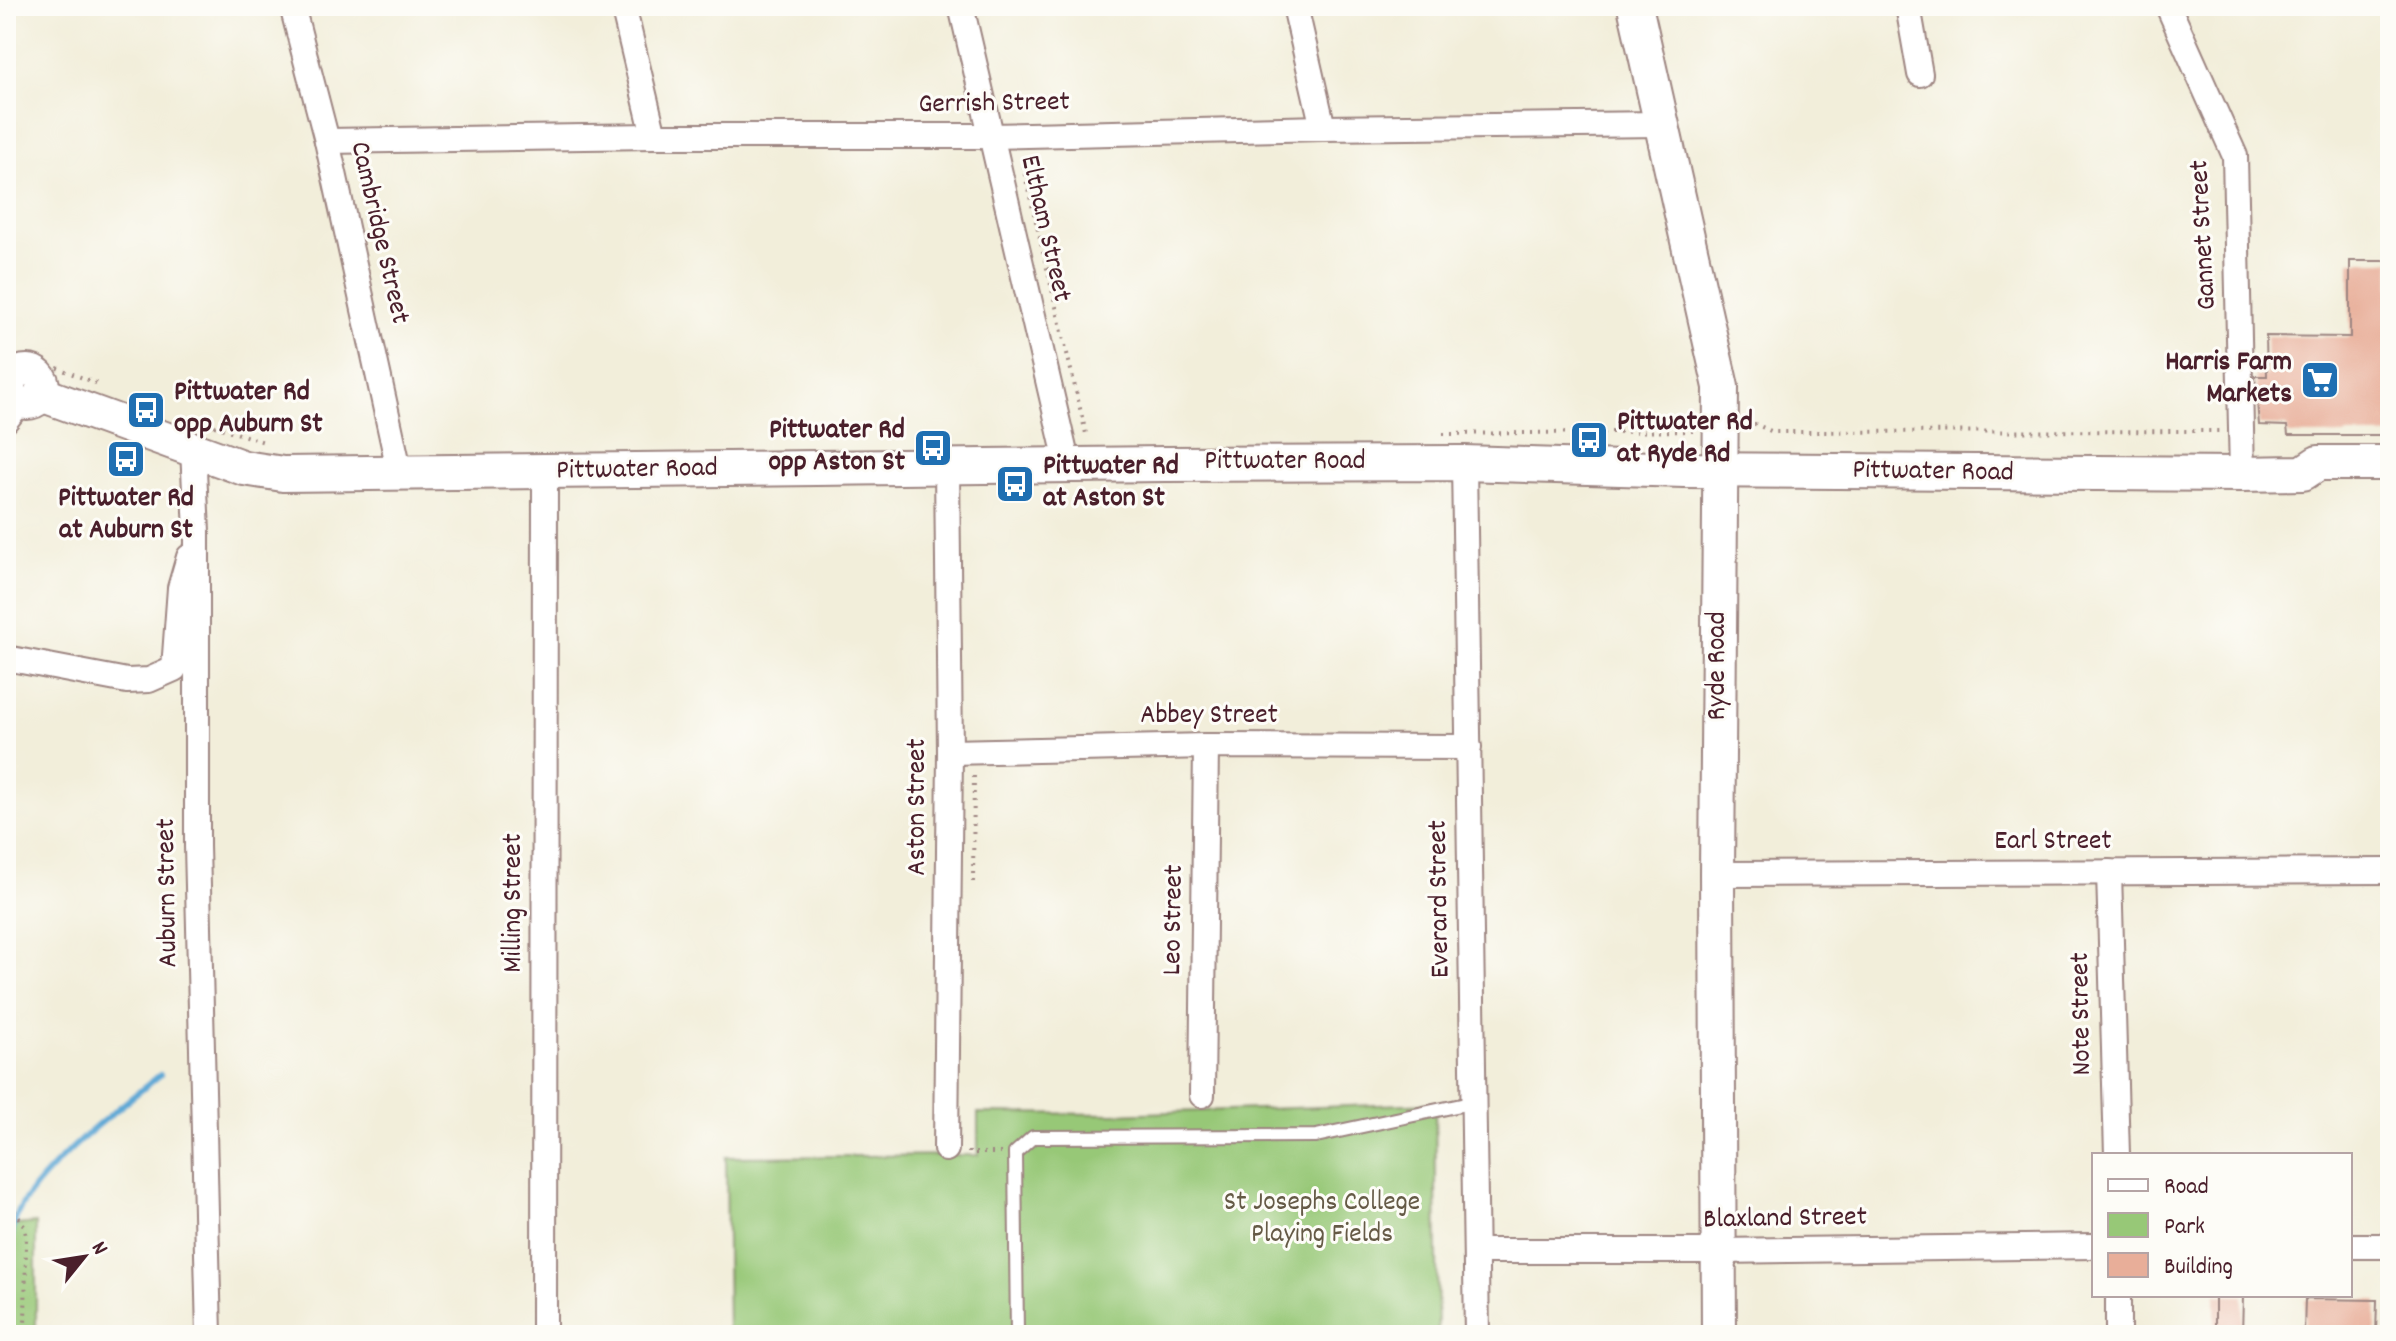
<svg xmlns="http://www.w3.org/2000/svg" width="2396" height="1341" font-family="Dekko,sans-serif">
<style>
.green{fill:#97c877;stroke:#707451;stroke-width:2}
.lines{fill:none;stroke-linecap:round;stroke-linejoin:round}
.stream{stroke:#5ea9d6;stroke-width:6}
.building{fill:#e8ae99}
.service-casing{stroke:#9e8682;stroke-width:16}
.minor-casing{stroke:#9e8682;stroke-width:28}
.secondary-casing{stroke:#9e8682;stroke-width:38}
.path{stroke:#9e8682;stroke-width:4;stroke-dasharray:2 6;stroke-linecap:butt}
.service{stroke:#fff;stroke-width:12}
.minor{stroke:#fff;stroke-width:24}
.secondary{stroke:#fff;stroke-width:34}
.labels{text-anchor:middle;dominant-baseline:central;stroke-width:6;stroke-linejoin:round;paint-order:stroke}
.street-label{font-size:28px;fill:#4a1f2b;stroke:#fdfcf7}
.poi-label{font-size:28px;font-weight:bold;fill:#4a1f2b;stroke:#fdfcf7;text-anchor:start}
.park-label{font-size:28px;fill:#655a46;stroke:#fdfcf7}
</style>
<rect width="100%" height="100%" fill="#fdfcf7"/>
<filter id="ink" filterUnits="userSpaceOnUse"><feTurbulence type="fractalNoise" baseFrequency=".0125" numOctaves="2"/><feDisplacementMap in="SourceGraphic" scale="16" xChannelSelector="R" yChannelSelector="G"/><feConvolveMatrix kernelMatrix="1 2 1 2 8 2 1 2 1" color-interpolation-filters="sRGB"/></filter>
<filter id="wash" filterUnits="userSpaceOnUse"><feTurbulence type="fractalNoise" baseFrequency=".006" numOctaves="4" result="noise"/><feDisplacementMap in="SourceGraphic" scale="32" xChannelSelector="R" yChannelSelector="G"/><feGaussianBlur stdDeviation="1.8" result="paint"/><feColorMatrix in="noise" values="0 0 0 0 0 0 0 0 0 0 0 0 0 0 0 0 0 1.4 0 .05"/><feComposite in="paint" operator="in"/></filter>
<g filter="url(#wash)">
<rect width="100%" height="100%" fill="#f2eeda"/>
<!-- green -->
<g class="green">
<polygon points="1435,1103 1438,1335 728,1335 726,1157 978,1155 978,1113 1114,1114"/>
<polygon points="36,1223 36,1335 6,1335 6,1226"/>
</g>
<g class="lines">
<!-- stream -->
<path class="stream" d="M6,1283C8,1263 9,1239 15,1220C29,1176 122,1105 160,1075"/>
</g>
<g id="blocks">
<!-- building -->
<g class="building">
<polygon points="2350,261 2390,261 2390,435 2288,435 2287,426 2259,425 2255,376 2267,376 2266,336 2350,337"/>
<polygon points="2215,1295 2243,1296 2242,1335 2215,1335"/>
<polygon points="2305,1299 2377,1300 2376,1335 2304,1333"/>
</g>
</g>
</g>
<g filter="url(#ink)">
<use href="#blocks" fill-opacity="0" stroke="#9e8682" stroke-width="2"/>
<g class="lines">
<defs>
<polyline id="service" points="1017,1335 1015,1153 1033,1137 1316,1136 1475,1102"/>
<g id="minor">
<polyline points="292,6 327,141 400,474"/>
<polyline points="623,6 654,136"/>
<polyline points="961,6 1068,466"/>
<polyline points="1295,6 1323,128"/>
<polyline points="1908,6 1920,74"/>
<polyline points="2168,6 2235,156 2242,474"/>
<polyline points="327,141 654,136 991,136 1323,128 1662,124"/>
<polyline points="6,420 21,401"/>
<polyline points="193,449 197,532 197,846 209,1335"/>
<polyline points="1464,463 1477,1335"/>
<polyline points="6,658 127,681 149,680 174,669 180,588 189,557"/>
<polyline points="950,752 1206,746 1469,747"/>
<polyline points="2109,872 2117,1155"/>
<polyline points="1717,874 2390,871"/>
<polyline points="1202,1095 1206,746"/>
<polyline points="946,1149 950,752 947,466"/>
<polyline points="2350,1246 2390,1246"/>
<polyline points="1477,1251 1720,1251 2094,1246"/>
<polyline points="544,1335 545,472"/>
<polyline points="2118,1335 2118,1295"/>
</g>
<g id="secondary">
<polyline points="1635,6 1721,387 1717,874 1719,1335"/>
<circle cx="27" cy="387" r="15"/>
<polyline points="41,394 244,468 283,474 1165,464 1464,463 1684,470 2242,474 2303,473 2318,463 2390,463"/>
</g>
</defs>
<!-- service casing -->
<use href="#service" class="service-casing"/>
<!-- minor casing -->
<use href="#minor" class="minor-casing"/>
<!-- secondary casing -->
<use href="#secondary" class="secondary-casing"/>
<!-- path -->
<g class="path">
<polyline points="1024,158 1024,171 1087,438"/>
<polyline points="50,370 55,367 101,385"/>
<polyline points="199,421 267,443"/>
<polyline points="1746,424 1755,424 1773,432 2219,431"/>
<polyline points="1443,434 1694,431"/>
<polyline points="973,882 974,771"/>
<polyline points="969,1151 969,1153 1001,1153"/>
<polyline points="6,1197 24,1226 26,1235 25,1335"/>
</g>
<!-- service -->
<use href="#service" class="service"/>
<!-- minor -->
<use href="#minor" class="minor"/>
<!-- secondary -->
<use href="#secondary" class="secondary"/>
</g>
</g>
<!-- icons -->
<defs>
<symbol id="supermarket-square" viewBox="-11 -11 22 22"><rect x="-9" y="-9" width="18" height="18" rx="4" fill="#1f6fb2" stroke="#fdfcf7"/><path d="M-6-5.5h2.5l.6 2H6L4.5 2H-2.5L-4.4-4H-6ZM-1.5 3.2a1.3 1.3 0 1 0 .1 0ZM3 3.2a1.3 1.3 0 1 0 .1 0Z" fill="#fff"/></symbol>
<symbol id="bus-square" viewBox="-11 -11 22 22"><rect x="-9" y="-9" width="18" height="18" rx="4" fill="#1f6fb2" stroke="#fdfcf7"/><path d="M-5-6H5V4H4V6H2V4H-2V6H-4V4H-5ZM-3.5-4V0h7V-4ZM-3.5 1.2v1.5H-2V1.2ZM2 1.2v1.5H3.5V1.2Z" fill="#fff"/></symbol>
</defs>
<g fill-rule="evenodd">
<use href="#supermarket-square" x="2298" y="358" width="44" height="44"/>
<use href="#bus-square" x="124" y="388" width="44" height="44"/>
<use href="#bus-square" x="1567" y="418" width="44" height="44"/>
<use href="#bus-square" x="911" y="426" width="44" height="44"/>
<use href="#bus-square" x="104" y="437" width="44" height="44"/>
<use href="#bus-square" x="993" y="462" width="44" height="44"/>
</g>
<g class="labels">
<!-- street labels -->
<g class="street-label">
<text transform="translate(994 105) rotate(-1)">Gerrish Street</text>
<text transform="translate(1044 229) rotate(77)">Eltham Street</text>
<text transform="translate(378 233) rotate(77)">Cambridge Street</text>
<text transform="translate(2205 235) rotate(-93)">Gannet Street</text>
<text x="1285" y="463">Pittwater Road</text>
<text transform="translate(637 471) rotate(-1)">Pittwater Road</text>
<text transform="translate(1933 473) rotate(1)">Pittwater Road</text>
<text transform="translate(1719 666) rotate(-90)">Ryde Road</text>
<text x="1209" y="717">Abbey Street</text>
<text transform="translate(919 807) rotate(-90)">Aston Street</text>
<text x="2053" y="843">Earl Street</text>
<text transform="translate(169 893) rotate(-91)">Auburn Street</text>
<text transform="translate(1441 899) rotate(-91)">Everard Street</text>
<text transform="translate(515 903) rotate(-90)">Milling Street</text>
<text transform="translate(1175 920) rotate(-89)">Leo Street</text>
<text transform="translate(2083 1014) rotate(-91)">Note Street</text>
<text transform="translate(1785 1220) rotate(-1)">Blaxland Street</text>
</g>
<!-- poi labels -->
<g class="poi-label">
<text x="2292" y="364" text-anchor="end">Harris Farm<tspan x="2292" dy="32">Markets</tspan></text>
<text x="174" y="394">Pittwater Rd<tspan x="174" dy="32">opp Auburn St</tspan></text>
<text x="1617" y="424">Pittwater Rd<tspan x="1617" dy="32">at Ryde Rd</tspan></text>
<text x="905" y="432" text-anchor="end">Pittwater Rd<tspan x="905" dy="32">opp Aston St</tspan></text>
<text x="1043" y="468">Pittwater Rd<tspan x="1043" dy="32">at Aston St</tspan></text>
<text x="126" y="500" text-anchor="middle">Pittwater Rd<tspan x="126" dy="32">at Auburn St</tspan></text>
</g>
<!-- park labels -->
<g class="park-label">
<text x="1322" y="1204">St Josephs College<tspan x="1322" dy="32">Playing Fields</tspan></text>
</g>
</g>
<!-- margin -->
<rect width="2396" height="1341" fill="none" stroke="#fdfcf7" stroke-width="32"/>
<!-- legend -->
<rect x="2092" y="1153" width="260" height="144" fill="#fdfcf7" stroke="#b5a4a5" stroke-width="2"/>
<rect x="2108" y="1179" width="40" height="12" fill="#ffffff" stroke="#b5a4a5" stroke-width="2"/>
<text x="2164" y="1193" font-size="24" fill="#4a1f2b">Road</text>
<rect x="2108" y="1213" width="40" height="24" fill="#97c877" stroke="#b5a4a5" stroke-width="2"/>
<text x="2164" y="1233" font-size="24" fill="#4a1f2b">Park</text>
<rect x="2108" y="1253" width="40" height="24" fill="#e8ae99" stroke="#b5a4a5" stroke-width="2"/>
<text x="2164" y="1273" font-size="24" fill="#4a1f2b">Building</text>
<!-- north arrow -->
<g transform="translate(84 1257) rotate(60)" stroke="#fdfcf7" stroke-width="6" paint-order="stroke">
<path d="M0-6L14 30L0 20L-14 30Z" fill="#4a1f2b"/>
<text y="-12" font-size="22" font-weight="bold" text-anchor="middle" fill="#4a1f2b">N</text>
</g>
</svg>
